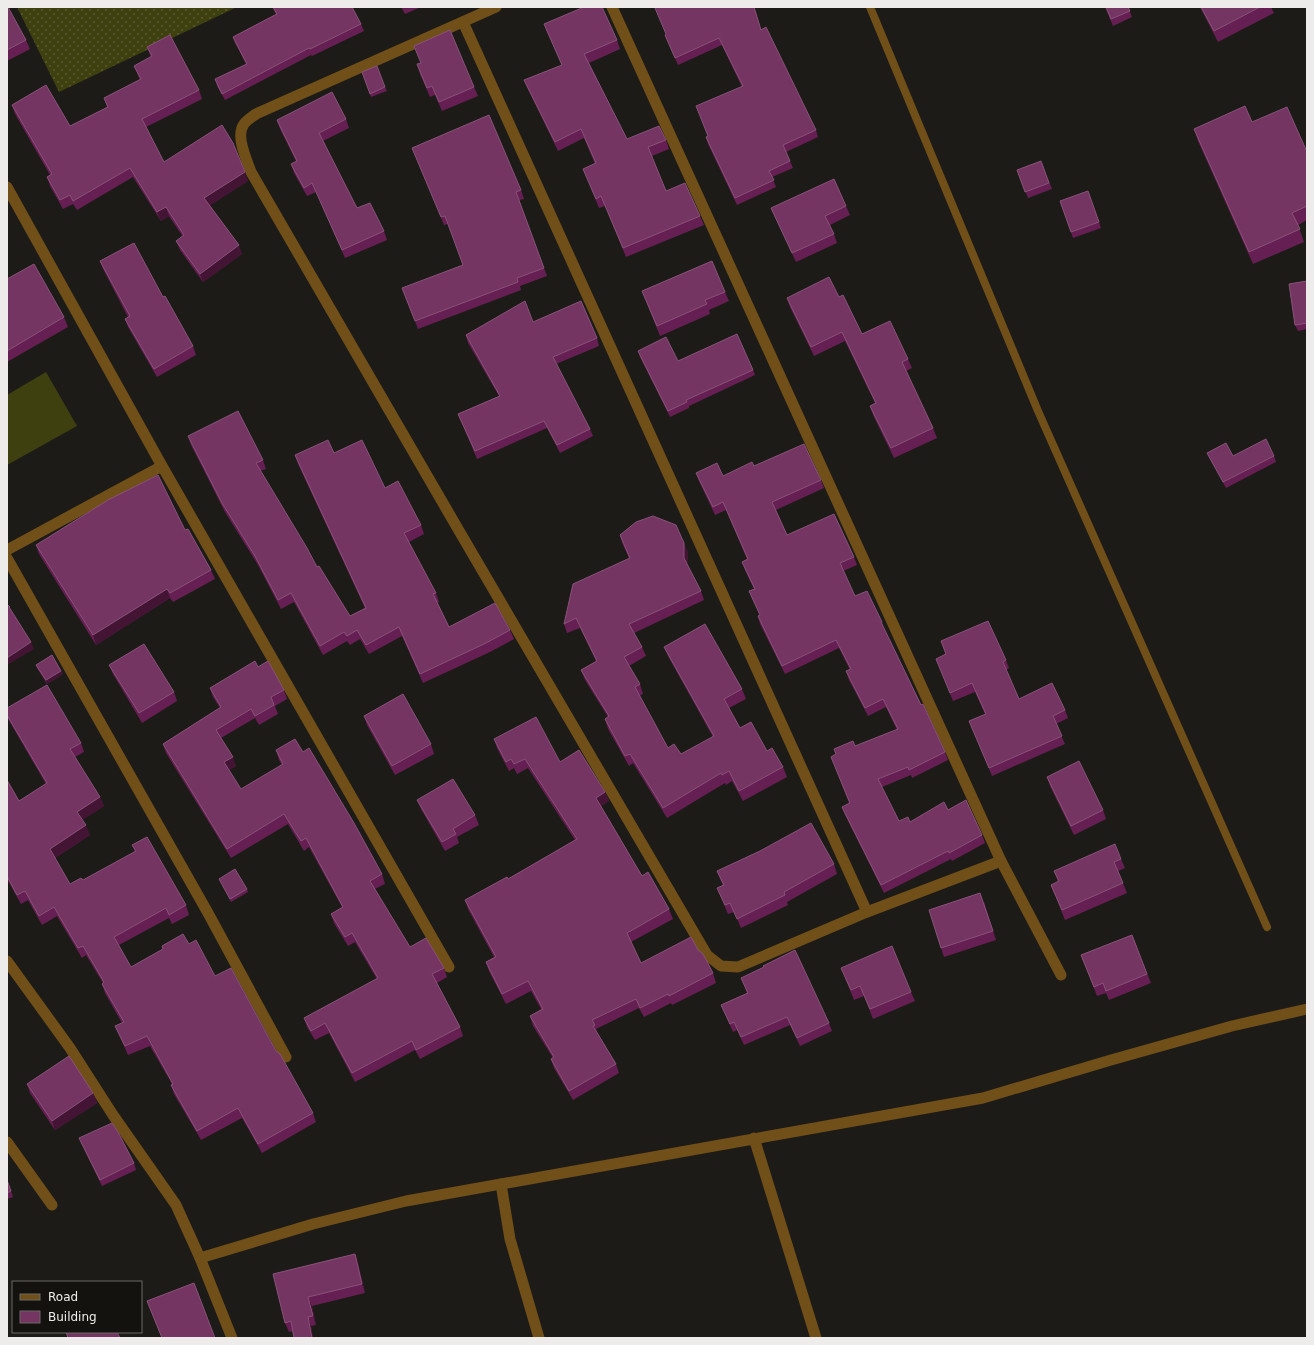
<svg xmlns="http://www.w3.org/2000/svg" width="1314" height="1345" font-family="'DejaVu Sans',sans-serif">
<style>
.grass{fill:url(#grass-dots)}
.garden{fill:#3e400f}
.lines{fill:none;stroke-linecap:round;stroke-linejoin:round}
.service{stroke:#704f18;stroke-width:8}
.minor{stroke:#704f18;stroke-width:11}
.wall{fill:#661f52}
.shaded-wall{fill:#431434}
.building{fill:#753563;stroke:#885278}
</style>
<defs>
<pattern id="grass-dots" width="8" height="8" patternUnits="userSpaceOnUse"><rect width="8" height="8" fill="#3e400f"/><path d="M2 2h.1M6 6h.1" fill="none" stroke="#5a5c32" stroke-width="1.8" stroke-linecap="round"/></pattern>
</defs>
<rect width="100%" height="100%" fill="#1d1b18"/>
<!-- grass -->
<polygon class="grass" points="17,7 237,7 59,92"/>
<!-- garden -->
<polygon class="garden" points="46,372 77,426 7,465 7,395"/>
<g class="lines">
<!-- service -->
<polyline class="service" points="870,7 1038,411 1267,927"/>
<!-- minor -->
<g class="minor">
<path d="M496,7L256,114C252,117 247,120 244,124C235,136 247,160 251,172L458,529L707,955L721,966L738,967L867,912L1001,861"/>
<polyline points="612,7 1001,861 1061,975"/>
<polyline points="463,22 867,912"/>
<polyline points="7,187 162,466 449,967"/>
<polyline points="7,550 162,466"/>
<polyline points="7,558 208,913 286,1057"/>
<polyline points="7,961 70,1048 113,1115 176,1205 200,1258 232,1338"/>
<polyline points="754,1138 816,1338"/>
<polyline points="7,1142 52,1205"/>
<polyline points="501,1184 510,1239 539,1338"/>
<polyline points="200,1258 313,1224 406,1201 983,1098 1111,1060 1232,1026 1307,1009"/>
</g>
</g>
<!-- wall -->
<g class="wall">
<polygon points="7,7 26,40 30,49 7,61"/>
<polygon points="272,7 352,7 361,24 364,31 312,56 311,55 225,100 217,86 215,79 246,64 235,43 233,37 276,14"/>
<polygon points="401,7 421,7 405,14"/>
<polygon points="1105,7 1128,7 1132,17 1113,26"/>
<polygon points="1200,7 1271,7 1274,13 1218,42"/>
<polygon points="544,24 617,40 620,49 589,63 627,139 666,140 669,149 652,156 666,191 700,216 704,225 626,257 605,206 599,208 583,169 595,164 584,138 558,151 528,89 524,80 562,65 548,34"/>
<polygon points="762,30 816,130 818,137 786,152 793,168 772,177 776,187 737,205 708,144 706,137 708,136 742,87 722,45 678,65 665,35"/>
<polygon points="414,46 474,87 478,96 442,111 435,95 430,97 420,74 417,64 421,63"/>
<polygon points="147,47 199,90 202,99 146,127 164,162 248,181 210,205 242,254 203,282 180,250 176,241 183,237 169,216 161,221 133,177 77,210 73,204 63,209 50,186 47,177 50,175 15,114 12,105 70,126 107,107 104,98 140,80 134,66 151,57"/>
<polygon points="362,72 385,87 387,91 371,97"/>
<polygon points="346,119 349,128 323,141 357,208 384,231 387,240 345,258 316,192 307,196 294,173 291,164 296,161 280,129 277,120"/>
<polygon points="1252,122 1307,152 1307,220 1298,225 1304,242 1253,264 1198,141 1194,129"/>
<polygon points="412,148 521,190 524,199 519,200 547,276 520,286 521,290 418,329 402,288 463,265 448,224 444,225"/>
<polygon points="1041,161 1052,189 1028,198 1017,170"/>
<polygon points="1088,191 1101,228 1073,238 1060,201"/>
<polygon points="846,206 850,215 830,225 834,234 837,243 796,262 775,217 771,208"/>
<polygon points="100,261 163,297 193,346 196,355 157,377 128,327 125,319 128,317 103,269"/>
<polygon points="7,279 64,317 68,327 7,362"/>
<polygon points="1307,281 1307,329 1298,331 1295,325"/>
<polygon points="642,291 725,292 729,301 709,310 710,314 660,336"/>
<polygon points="839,297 862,334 908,359 912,368 906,371 933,428 937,438 894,458 873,415 870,406 875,403 845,341 814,356 790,307 787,298"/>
<polygon points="533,322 597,338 599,346 556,364 590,429 593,436 560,453 547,428 477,459 458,414 499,396 468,343 466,335"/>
<polygon points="638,351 678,361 753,370 755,375 689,406 689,408 670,417 640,357"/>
<polygon points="188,436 263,460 266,469 260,471 317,567 350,616 365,608 298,464 295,455 334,453 385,488 421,525 424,534 409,542 436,593 439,602 437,603 449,627 510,630 514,639 490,652 423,683 402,636 369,654 360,639 350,645 347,641 323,655 294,602 281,609 258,565 225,512 191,445"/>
<polygon points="1207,453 1233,456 1274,456 1276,462 1226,488 1210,459"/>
<polygon points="754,466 821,480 824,488 776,510 787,535 854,557 857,565 843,571 855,596 882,622 884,630 945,752 948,760 912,778 911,775 882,787 899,821 910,822 948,810 982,835 985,843 952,861 951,859 884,893 845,815 842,807 849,803 831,757 897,730 886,707 868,716 849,680 846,671 850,670 839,648 785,674 760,624 758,616 760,615 749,591 754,589 745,570 742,562 747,559 726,510 715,515 699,481 696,473 723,476"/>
<polygon points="185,530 211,570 215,579 173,602 170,598 96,645 39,554 36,545"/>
<polygon points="620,535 688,552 687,565 701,591 704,600 634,633 642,647 646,656 629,666 640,684 643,694 639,696 668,748 681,754 713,737 668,656 664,647 742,689 746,699 729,708 740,728 767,751 783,767 787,777 743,801 732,781 726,785 725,783 667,818 633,763 629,766 608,729 605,719 608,717 585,680 581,670 596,661 580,628 567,633 564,624 629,558 623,545"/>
<polygon points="941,641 1006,660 1009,668 1006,670 1019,699 1065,710 1068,718 1056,724 1065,744 992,776 969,721 985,714 975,692 953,701 936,659 946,654"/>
<polygon points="36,665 61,671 63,674 47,684 37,668"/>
<polygon points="109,665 174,692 177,701 142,723 113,674"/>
<polygon points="258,667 284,690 287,699 275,706 278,714 259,725 255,718 221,738 236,766 229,770 241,789 282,765 279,760 276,750 382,874 385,884 375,889 410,947 444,968 447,977 437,983 460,1027 463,1036 420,1059 415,1050 355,1082 329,1033 315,1040 307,1027 304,1018 377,979 355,942 348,946 334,923 331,914 342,907 309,847 304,851 288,824 231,858 166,753 163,744 220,708 213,697 210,688"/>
<polygon points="7,708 81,743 84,752 75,757 100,797 104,806 82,820 90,835 55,858 70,884 83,880 135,852 132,845 186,905 189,915 172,924 169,918 119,945 131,967 163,949 162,946 189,944 276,1051 313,1113 316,1122 262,1153 242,1118 201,1140 174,1094 171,1085 172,1084 150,1046 128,1055 119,1035 115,1026 122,1023 105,993 102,984 103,983 86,955 82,958 57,916 42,925 28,900 21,904 7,879 7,780 19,801 46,784 8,719"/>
<polygon points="364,716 431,744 434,754 395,775 367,725"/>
<polygon points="494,739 560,762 605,792 609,801 601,806 642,876 669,909 673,919 631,942 641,963 698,950 713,973 716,983 672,1005 671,1003 644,1017 639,1008 596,1029 598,1034 616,1064 619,1073 573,1100 554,1068 551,1059 553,1058 533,1026 530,1016 541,1009 531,991 506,1004 489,971 486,962 494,957 468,909 465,900 508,879 575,840 528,768 517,774 514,768 509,771 497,748"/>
<polygon points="1047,777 1103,810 1106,819 1074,835 1050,786"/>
<polygon points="417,800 475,815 479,825 457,837 459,843 445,851 421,809"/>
<polygon points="1121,859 1125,868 1118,871 1127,893 1065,920 1051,885 1058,882 1054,871"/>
<polygon points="834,864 837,874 787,902 788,905 741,928 734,912 728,914 717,888 723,886 717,871"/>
<polygon points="219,879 247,889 248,892 231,902"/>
<polygon points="984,902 996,940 944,957 941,948"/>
<polygon points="1132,935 1151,983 1109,1000 1106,993 1097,996 1081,955"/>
<polygon points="841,968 911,992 915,1001 873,1019 864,996 854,1000"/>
<polygon points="741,978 829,1023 832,1031 800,1046 790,1025 744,1045 737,1030 733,1032 721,1005 747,993"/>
<polygon points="27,1084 93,1093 97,1103 55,1130 30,1093"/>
<polygon points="79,1138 134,1163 136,1170 102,1186 82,1145"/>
<polygon points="7,1179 13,1197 7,1199"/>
<polygon points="355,1254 358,1263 365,1293 312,1306 316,1325 311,1326 313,1338 294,1338 293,1331 289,1332 285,1323 273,1274"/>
</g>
<!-- shaded-wall -->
<g class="shaded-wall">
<polygon points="245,172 248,181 208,207 204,198"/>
<polygon points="166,207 169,216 161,221 157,212"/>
<polygon points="239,245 242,254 203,282 200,274"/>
<polygon points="684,543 688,552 687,567 684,558"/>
<polygon points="167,589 170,598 96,645 93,635"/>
<polygon points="31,642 34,649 7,665 7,658"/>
<polygon points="61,671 63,674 47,684 46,680"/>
<polygon points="233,757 236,766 227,771 224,762"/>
<polygon points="605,792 609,801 599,807 596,798"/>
<polygon points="100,797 104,806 81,821 77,812"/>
<polygon points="86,825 90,835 53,859 50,849"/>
<polygon points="93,1093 97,1103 55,1130 52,1121"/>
<polygon points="355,1254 358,1263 365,1293 362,1284"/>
<polygon points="308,1297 312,1306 316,1325 313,1316"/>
<polygon points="308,1317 311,1326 313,1338 312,1338"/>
</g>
<!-- building -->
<g class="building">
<polygon points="7,7 8,7 26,40 7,50"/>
<polygon points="273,7 352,7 361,24 310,49 309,48 222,94 215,79 247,64 233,37 277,14"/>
<polygon points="584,7 602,7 617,40 584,54 627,139 659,126 666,140 648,147 666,191 685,183 700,216 623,248 601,196 596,199 583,169 596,163 581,129 555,142 524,80 562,65 544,24"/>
<polygon points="657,7 754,7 761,30 766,27 816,130 783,145 790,161 769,171 774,180 735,198 706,137 708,136 696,106 743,86 719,38 675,58 665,35 666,34 655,8"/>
<polygon points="1106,7 1128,7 1130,11 1111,19"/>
<polygon points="1201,7 1260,7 1214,31"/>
<polygon points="450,30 474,87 439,102 432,86 427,88 417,64 421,63 414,46"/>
<polygon points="170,35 199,90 142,119 164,162 222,125 233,143 245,172 204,198 239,245 200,274 176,241 184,235 166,207 157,212 130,168 73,201 70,195 60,200 47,177 52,174 12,105 46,85 70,126 108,107 104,98 141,79 134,66 152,56 147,47"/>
<polygon points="377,66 385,87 370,94 362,72"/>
<polygon points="332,92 346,119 319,133 357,208 370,203 384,231 342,250 312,183 304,188 291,164 297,161 277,120"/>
<polygon points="1245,106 1252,122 1287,107 1307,152 1307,206 1292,213 1300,229 1249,252 1194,129"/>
<polygon points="489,115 521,190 516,192 544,268 517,278 518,282 415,321 402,288 463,265 445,216 441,217 412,148"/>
<polygon points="1041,161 1049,183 1025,192 1017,170"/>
<polygon points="834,179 846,206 825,216 834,234 792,253 771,208"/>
<polygon points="1088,191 1099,222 1071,232 1060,201"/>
<polygon points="134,243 163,297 165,296 193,346 154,369 125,319 130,316 100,261"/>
<polygon points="712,261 725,292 705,300 707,304 657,326 642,291"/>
<polygon points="34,264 64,317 7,351 7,279"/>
<polygon points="829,277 839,297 843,295 862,334 890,321 908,359 902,362 933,428 891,448 870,406 876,403 842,332 811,347 787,298"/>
<polygon points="1307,281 1307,323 1295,325 1289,284"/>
<polygon points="525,301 533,322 581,301 597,338 553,357 590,429 557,445 544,421 475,451 458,414 500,396 466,335"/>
<polygon points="737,334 753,370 686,400 687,402 668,411 638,351 666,337 678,361"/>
<polygon points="238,411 263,460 256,463 307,548 317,567 319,566 350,616 366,608 295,455 328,440 334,453 362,440 385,488 398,481 421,525 404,533 436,593 433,594 449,627 495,603 510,630 486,643 420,674 399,627 366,645 357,630 347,636 344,632 320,646 291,593 278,600 255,556 222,503 188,436"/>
<polygon points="1266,439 1274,456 1223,482 1207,453 1226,443 1233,456"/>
<polygon points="804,444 821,480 772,502 787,535 834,514 854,557 840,563 855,596 867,591 882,622 881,622 921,705 923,704 945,752 909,770 908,767 878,779 899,821 908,817 910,822 944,802 948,810 966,800 982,835 949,853 948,851 881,885 842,807 850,803 831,757 836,754 834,749 853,741 855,746 898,729 883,699 865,708 846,671 851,669 836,640 782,666 758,616 760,615 749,591 755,589 742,562 748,559 723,502 713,507 696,473 717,463 723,476 752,462 754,466"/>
<polygon points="158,475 185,530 188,529 211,570 170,593 167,589 93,635 36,545 108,500"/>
<polygon points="653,516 676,525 684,543 684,558 701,591 629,624 642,647 624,657 640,684 635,687 668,748 674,744 681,754 714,736 664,647 705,624 742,689 724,699 740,728 751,722 767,751 772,748 783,767 739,791 729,771 722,775 721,773 663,808 630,754 625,756 605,719 609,716 581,670 597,661 576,618 564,624 573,584 630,558 620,535 636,522"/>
<polygon points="7,604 10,607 9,607 31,642 7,658"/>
<polygon points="988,621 1006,660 1003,662 1019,699 1052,683 1065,710 1053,716 1062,736 989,768 969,721 986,714 972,683 950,693 936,659 946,654 941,641"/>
<polygon points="144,644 174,692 139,713 109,665"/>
<polygon points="52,655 61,671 46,680 36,665"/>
<polygon points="255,661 258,667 268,661 284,690 271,697 274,705 255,716 251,709 216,730 233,757 224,762 241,789 283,764 276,750 295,739 303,752 309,748 354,823 382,874 370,881 410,947 426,938 444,968 432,974 460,1027 416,1050 412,1041 352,1073 325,1023 311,1031 304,1018 378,978 352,933 345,937 331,914 343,907 306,838 301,841 284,814 227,849 163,744 221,707 210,688"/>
<polygon points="47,685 81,743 70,749 100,797 77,812 86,825 50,849 70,884 81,878 83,880 136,851 132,845 147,837 186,905 169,915 166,908 114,937 131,967 163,949 162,946 183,934 189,944 196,940 215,976 231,968 276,1051 280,1054 313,1113 258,1144 238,1108 197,1131 171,1085 173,1084 147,1036 125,1046 115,1026 124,1022 102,984 104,982 83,946 78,948 54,907 39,916 25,891 17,895 7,876 7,780 19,801 47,783 7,715 7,708"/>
<polygon points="403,694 431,744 392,766 364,716"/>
<polygon points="536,717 560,762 579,750 605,792 596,798 642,876 648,872 669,909 627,933 641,963 691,937 698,950 703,954 713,973 669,996 668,994 640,1008 636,999 592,1020 595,1025 593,1026 616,1064 569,1091 551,1059 554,1057 530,1016 543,1009 528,981 502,994 486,962 496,957 465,900 507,877 508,879 577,839 525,759 514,764 511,759 506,762 494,739"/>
<polygon points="1079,761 1103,810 1071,826 1047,777"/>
<polygon points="453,779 475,815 453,829 456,834 442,842 417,800"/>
<polygon points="811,823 834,864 784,892 785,895 737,919 730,903 725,905 717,888 724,885 717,871 760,851"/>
<polygon points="1115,844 1121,859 1114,862 1123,883 1062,910 1051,885 1059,881 1054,871"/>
<polygon points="235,869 247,889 230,899 219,879"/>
<polygon points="980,893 993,931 941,948 929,910"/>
<polygon points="1132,935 1147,974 1106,991 1103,983 1094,987 1081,955"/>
<polygon points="892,946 911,992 870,1009 860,986 851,990 841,968"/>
<polygon points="795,950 829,1023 797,1038 787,1017 741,1037 734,1022 730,1024 721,1005 748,993 741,978 764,967 763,966"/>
<polygon points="69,1056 93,1093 52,1121 27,1084"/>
<polygon points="112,1123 118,1132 134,1163 100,1180 79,1138"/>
<polygon points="7,1180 11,1191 7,1193"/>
<polygon points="355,1254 362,1284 308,1297 313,1316 308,1317 312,1338 294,1338 291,1321 285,1323 273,1274"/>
<polygon points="194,1283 215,1338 162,1338 147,1301"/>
<polygon points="66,1332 117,1332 120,1338 68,1338"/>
</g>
<!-- border -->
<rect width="1314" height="1345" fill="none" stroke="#eeecea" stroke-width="16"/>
<!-- legend -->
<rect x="12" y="1281" width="130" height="52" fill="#14120f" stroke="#6b6967"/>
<rect x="20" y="1294" width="20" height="6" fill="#704f18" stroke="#6b6967"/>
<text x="48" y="1301" font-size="12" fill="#eeecea">Road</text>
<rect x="20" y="1311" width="20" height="12" fill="#753563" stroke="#6b6967"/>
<text x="48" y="1321" font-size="12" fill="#eeecea">Building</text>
</svg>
